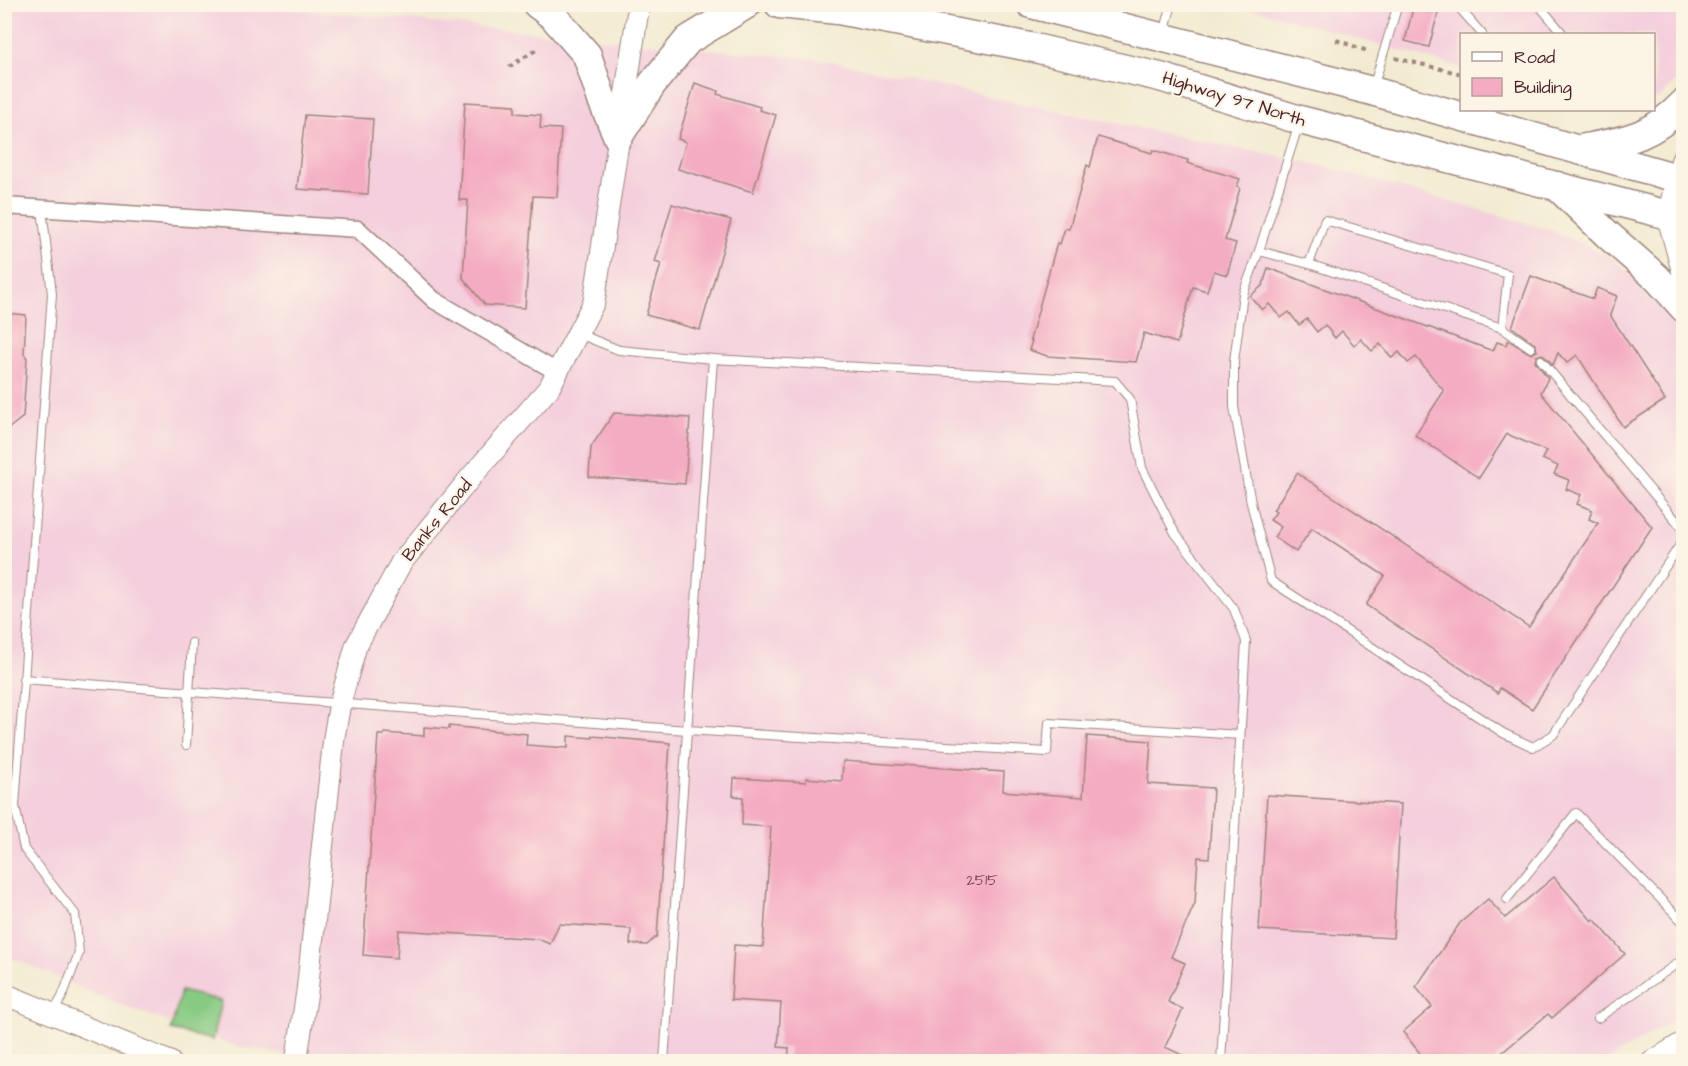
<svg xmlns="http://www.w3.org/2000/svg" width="1688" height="1066" font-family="'Architects Daughter',sans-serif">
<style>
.built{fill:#f4cfdd}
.green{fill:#87ca83;stroke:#687457;stroke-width:1.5}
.building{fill:#f4acc2}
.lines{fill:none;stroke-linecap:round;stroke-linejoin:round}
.service-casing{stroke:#9e857e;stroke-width:10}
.minor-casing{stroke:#9e857e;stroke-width:19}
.tertiary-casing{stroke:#9e857e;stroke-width:23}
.secondary-casing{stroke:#9e857e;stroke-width:26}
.trunk-casing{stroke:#9e857e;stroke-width:31}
.path{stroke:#9e857e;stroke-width:4;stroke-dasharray:4.5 4.5;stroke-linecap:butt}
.service{stroke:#fff;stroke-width:8}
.minor{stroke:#fff;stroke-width:16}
.tertiary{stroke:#fff;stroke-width:21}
.secondary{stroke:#fff;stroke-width:24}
.trunk{stroke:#fff;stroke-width:28}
.labels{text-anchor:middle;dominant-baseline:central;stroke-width:4.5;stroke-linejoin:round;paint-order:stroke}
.number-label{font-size:15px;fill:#744251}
.street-label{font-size:18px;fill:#4a1f2b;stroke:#fcf5e5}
</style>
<rect width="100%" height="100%" fill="#fcf5e5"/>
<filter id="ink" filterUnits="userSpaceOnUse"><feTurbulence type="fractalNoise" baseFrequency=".0167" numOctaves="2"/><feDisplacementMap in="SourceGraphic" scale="12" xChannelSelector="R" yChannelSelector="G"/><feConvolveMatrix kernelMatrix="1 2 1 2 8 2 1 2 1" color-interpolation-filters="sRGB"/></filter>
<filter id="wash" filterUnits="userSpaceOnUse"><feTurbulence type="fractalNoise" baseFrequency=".008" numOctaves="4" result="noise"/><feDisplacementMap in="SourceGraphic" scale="24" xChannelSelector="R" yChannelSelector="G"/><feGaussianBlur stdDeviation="1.35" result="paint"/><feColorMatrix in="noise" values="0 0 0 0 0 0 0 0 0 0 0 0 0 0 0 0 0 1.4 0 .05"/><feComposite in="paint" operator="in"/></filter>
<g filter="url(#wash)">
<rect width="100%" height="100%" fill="#f3ebd1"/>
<!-- built -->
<g class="built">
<polygon points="5,5 250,5 833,61 995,98 1323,166 1550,230 1610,256 1650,289 1683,332 1683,1014 1607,1061 321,1061 232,1045 113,1002 5,955"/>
<polygon points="1240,5 1683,5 1683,73 1660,98 1654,99 1654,34 1462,34 1461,68"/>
</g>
<!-- green -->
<polygon class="green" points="181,991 221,1001 212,1040 171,1030"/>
<g id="blocks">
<!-- building -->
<g class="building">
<polygon points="1414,4 1439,9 1429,47 1405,41"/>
<polygon points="695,83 718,91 717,94 760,107 759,110 776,115 753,192 678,169 686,142 678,139"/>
<polygon points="465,102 515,105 515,113 541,115 540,128 561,129 557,197 533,196 525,308 485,305 463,278 468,200 459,200"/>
<polygon points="305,115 373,119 368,194 297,189"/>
<polygon points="1098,137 1152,153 1153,150 1188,160 1187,163 1240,179 1237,186 1240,188 1225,240 1236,243 1227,275 1214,271 1207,291 1193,287 1177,343 1144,333 1136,362 1047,356 1029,350 1032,341 1030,340 1057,243 1060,244 1065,228 1069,229 1087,165 1090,167"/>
<polygon points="672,204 731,220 700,330 646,315 661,264 655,262"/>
<polygon points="1268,268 1493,351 1497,342 1506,345 1508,340 1531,354 1537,351 1536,345 1512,327 1531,276 1593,299 1597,288 1617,296 1610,315 1665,400 1623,427 1577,355 1567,363 1558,353 1553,365 1543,354 1536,356 1535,361 1548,378 1541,393 1652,527 1532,709 1500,688 1498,693 1366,605 1385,576 1312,528 1296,552 1274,537 1281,527 1270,520 1276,512 1273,510 1297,473 1529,627 1598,523 1589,519 1592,510 1577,504 1581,495 1566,489 1569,480 1554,474 1558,466 1542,459 1546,451 1507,434 1479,478 1415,435 1444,391 1416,357 1408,363 1399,352 1392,358 1380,344 1372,351 1361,339 1354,345 1342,331 1335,338 1325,325 1317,332 1307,319 1299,325 1289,312 1281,318 1269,304 1262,310 1250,296 1263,285"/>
<polygon points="4,313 26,315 24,354 27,358 23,417 4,432"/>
<polygon points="614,413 690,418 685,484 589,477 591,447"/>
<polygon points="449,726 527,734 526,745 568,748 568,736 593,738 593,736 670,743 657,936 647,945 630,944 631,929 559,924 550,944 538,939 399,930 397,958 363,955 378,735 384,735 384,733 424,736 424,727 449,729"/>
<polygon points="1087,736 1151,741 1148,784 1213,788 1209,858 1198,857 1195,903 1171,957 1185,963 1168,1002 1183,1009 1165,1047 1197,1062 788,1062 789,1048 778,1047 781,1003 731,1000 734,945 763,947 771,827 742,825 743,797 733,796 734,778 806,782 806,778 842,781 843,761 1004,772 1003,791 1083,797"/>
<polygon points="1267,795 1401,804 1393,938 1259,930"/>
<polygon points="1554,877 1592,921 1594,919 1625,954 1552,1018 1548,1014 1498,1056 1494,1062 1427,1062 1403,1032 1432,1007 1416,987 1460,923 1488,899 1505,918"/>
</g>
</g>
</g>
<g filter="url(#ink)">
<use href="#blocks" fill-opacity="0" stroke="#9e857e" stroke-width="1.5"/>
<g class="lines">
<defs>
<g id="service">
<polyline points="1309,4 1316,7 1320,4"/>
<polyline points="1456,4 1482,34"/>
<polyline points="1538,4 1563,34"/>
<polyline points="1164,33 1172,4"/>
<polyline points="1373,88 1398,4"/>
<polyline points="42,208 52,294 15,806 24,849 75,914 79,953 62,997 53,1013"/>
<polyline points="1259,251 1299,123"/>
<polyline points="1309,264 1502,328"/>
<polyline points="579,334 619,350 713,359"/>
<polyline points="1531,348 1502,328 1508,274 1325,220 1309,264 1259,251 1243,294 1234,361 1234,407 1251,503 1271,581 1503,733 1533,747 1553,735 1684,539"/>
<polyline points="1541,360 1684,530"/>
<polyline points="23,679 687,730 1047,752 1049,723 1240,735"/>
<polyline points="186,745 192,643"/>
<polyline points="1507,899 1576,813 1684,923"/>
<polyline points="1598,1018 1684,959"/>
<polyline points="664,1062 713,359 1115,381 1130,399 1142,468 1175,533 1234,609 1246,641 1221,1062"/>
</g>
<polyline id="minor" points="4,206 358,229 434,300 557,372"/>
<g id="tertiary">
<polyline points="4,994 170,1062"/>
<polyline points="296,1062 307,992 334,737 340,703 356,646 401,563 471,477 549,388 594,302 639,4"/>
<polyline points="1652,1062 1684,1042"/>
</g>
<polyline id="secondary" points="1684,158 1669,216 1684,271"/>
<g id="trunk">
<polyline points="537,4 553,16 587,55 602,100 618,137"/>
<polyline points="779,4 838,10 1030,47 1160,77 1300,120 1684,219"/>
<polyline points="1031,4 1372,91 1684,180"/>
<polyline points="618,137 652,84 688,40 747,4"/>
<path d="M1585,148C1629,140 1651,137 1684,103"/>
<polyline points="1557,186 1608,235 1657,278 1684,308"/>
</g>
</defs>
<!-- service casing -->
<use href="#service" class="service-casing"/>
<!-- minor casing -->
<use href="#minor" class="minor-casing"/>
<!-- tertiary casing -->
<use href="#tertiary" class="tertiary-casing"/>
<!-- secondary casing -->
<use href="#secondary" class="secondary-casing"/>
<!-- trunk casing -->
<use href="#trunk" class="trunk-casing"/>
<!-- path -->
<g class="path">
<polyline points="1336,40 1370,52"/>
<polyline points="1395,58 1462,74"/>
<polyline points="509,67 536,50"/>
</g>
<!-- service -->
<use href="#service" class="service"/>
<!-- minor -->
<use href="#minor" class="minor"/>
<!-- tertiary -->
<use href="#tertiary" class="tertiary"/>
<!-- secondary -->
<use href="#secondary" class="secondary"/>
<!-- trunk -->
<use href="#trunk" class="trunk"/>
</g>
</g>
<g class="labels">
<!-- number labels -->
<g class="number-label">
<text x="982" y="880">2515</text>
</g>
<!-- street labels -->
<g class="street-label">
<text transform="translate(1234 99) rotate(17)">Highway 97 North</text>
<text transform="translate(437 520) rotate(-51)">Banks Road</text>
</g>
</g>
<!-- margin -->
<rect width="1688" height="1066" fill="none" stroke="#fcf5e5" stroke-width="24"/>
<!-- legend -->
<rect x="1460" y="33" width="195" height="78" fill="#fcf5e5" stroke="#b59f9b" stroke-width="1.5"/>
<rect x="1472" y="52" width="30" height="9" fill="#ffffff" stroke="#b59f9b" stroke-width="1.5"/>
<text x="1514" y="63" font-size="18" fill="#4a1f2b">Road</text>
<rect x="1472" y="78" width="30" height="18" fill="#f4acc2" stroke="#b59f9b" stroke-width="1.5"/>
<text x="1514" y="93" font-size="18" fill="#4a1f2b">Building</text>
</svg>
